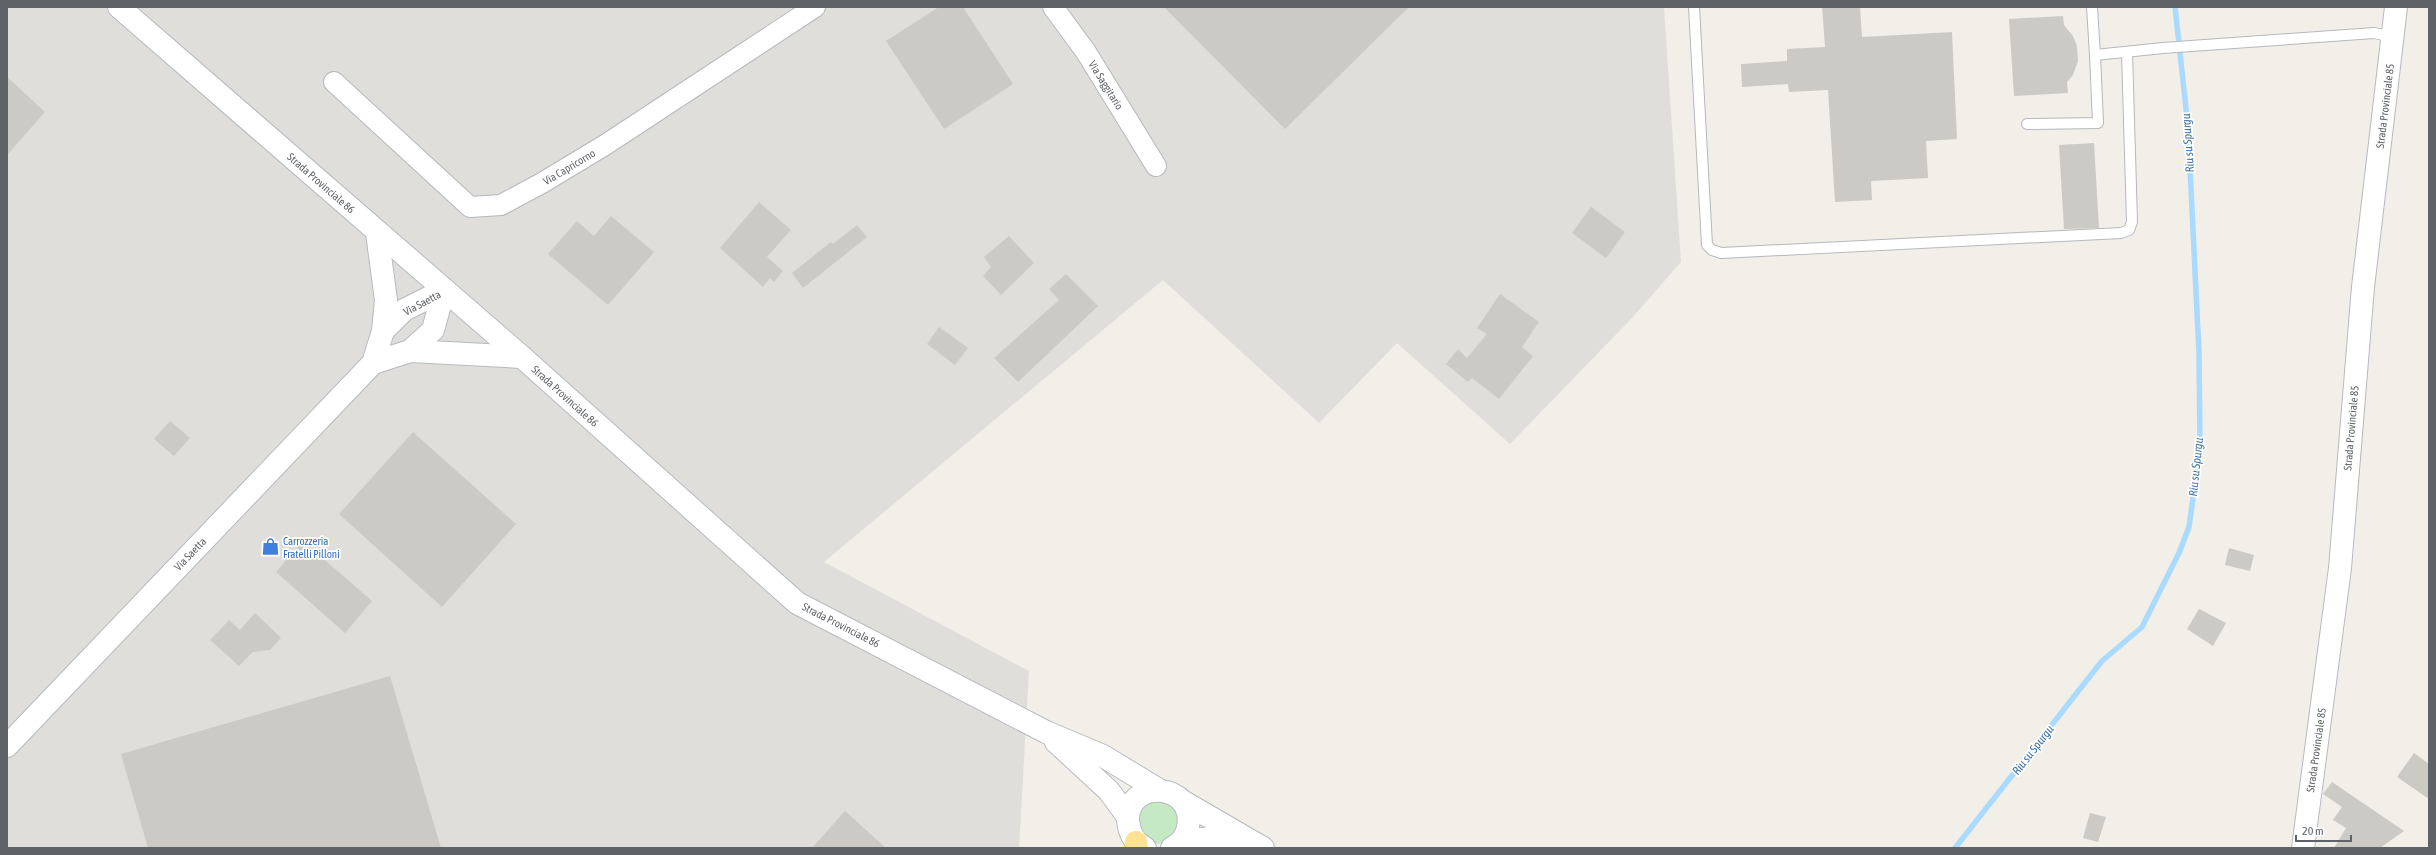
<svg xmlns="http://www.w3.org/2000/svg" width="2436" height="855" font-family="'Asap Condensed',sans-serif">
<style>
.industrial{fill:#e0deda}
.green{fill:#c5e8c5}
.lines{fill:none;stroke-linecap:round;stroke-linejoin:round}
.stream{stroke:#aadaff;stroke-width:5.5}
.building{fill:#cccac5}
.lane-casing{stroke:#b5b8bc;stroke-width:12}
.street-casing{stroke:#b5b8bc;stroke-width:22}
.secondary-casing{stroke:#b6babf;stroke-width:24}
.highway-casing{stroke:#f9ab00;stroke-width:24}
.lane{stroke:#fff;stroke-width:10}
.street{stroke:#fff;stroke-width:20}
.secondary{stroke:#fff;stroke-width:22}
.highway{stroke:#fde293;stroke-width:22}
.labels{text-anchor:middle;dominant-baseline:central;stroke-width:3.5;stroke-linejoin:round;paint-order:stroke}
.street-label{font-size:11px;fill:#5f6368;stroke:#fff}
.shop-label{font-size:11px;fill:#366cbe;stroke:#fff;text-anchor:start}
.water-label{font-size:12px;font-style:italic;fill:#4174aa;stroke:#fff}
</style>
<rect width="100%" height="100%" fill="#f1efe8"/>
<!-- industrial -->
<polygon class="industrial" points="7,7 1664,7 1681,262 1632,318 1510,444 1397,343 1319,423 1163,280 824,562 1029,671 1019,848 7,848"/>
<!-- green -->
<polygon class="green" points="1169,799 1183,821 1168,843 1155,844 1142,838 1136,813 1143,802"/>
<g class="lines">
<!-- stream -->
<polyline class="stream" points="1955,848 2102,661 2142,627 2179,553 2189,527 2200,447 2199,353 2188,127 2175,7"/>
</g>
<!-- building -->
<g class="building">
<polygon points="939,7 963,7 1013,84 944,129 886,41"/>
<polygon points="1164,7 1409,7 1285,129"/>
<polygon points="1822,7 1860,7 1862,37 1952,32 1957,139 1926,141 1928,178 1871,181 1872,200 1835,202 1828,90 1789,92 1788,84 1742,87 1741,64 1787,61 1787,49 1825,47"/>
<polygon points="2063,16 2064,25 2073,36 2077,46 2078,61 2073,75 2067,82 2068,93 2014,96 2009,19"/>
<polygon points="7,77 45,112 7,155"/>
<polygon points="2094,143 2099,228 2064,229 2059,145"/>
<polygon points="759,202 791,230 767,257 783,271 774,282 770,278 763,287 720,248"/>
<polygon points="1591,207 1625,232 1606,258 1572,233"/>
<polygon points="611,216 654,252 608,305 548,254 577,221 594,236"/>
<polygon points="857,225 867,237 803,288 792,273 831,242 833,244"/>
<polygon points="1009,236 1034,263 1001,295 983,276 991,267 984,257"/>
<polygon points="1066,274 1098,306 1018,382 994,358 1059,300 1049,289"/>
<polygon points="1500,294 1539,322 1522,347 1533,356 1499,399 1472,378 1468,382 1446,364 1458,349 1467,358 1487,334 1477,328"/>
<polygon points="939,327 968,348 955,365 927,344"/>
<polygon points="170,421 190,438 174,456 154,439"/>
<polygon points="413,432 516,524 442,607 339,514"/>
<polygon points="303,541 372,601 345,633 276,572"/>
<polygon points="2229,548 2254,555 2250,571 2225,565"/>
<polygon points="2199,609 2226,623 2213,646 2187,629"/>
<polygon points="255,613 281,638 270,650 253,652 239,666 210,640 229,620 240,630"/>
<polygon points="390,676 441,848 148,848 121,754"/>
<polygon points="2414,753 2429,764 2429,799 2397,777"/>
<polygon points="2332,782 2404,831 2380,848 2334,848 2346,828 2333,820 2342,807 2323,794"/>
<polygon points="845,811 886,848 812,848"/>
<polygon points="2090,813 2106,817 2098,842 2083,838"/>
</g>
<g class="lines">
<defs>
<g id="lane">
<polyline points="1694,7 1707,245 1712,250 1721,253 2121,233 2129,230 2132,222 2127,52"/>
<polyline points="2092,7 2095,55 2163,48 2374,33 2393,37"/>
<polyline points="2027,124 2098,123 2095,55"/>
</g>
<g id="street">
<polyline points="1053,7 1086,52 1156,166"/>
<polyline points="334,82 470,207 501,205 542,183 605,145 815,7"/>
</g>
<g id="secondary">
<polyline points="119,7 522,357 797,603 1046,732 1103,756 1159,790"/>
<polyline points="383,331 404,310 444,290"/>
<polyline points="410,351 433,330 444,290"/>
<polyline points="373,363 410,351 522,357"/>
<polyline points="1056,742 1109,791 1128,817"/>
<polyline points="7,746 373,363 383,331 386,300 377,233"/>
<polyline points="1182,801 1263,848"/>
<polyline points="1183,840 1217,838 1245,841"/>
<path d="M1145,848C1134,843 1129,832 1128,820C1127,778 1196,782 1188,827C1187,836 1180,844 1172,848"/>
<polyline points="2303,848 2340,568 2363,287 2396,7"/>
</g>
<polyline id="highway" points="1136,842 1137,848"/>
</defs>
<!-- lane casing -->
<use href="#lane" class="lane-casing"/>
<!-- street casing -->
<use href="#street" class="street-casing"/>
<!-- secondary casing -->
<use href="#secondary" class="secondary-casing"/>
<!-- highway casing -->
<use href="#highway" class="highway-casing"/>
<!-- lane -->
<use href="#lane" class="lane"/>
<!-- street -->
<use href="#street" class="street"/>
<!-- secondary -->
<use href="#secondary" class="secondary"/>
<!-- highway -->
<use href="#highway" class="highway"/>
</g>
<!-- icons -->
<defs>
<symbol id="shop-bare" viewBox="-9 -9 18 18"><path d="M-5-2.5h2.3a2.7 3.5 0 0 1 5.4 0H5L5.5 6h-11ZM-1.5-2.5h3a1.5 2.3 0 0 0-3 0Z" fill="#3f7fe0" stroke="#fff" stroke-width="2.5" paint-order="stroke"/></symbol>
</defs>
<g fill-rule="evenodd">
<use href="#shop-bare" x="258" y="534" width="25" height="25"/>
</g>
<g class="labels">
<!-- street labels -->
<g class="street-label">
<text transform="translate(1106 85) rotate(58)">Via Saggitario</text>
<text transform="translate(2385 106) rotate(-83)">Strada Provinciale 85</text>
<text transform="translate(569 167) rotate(-31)">Via Capricorno</text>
<text transform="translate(321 183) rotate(41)">Strada Provinciale 86</text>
<text transform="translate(422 303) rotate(-28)">Via Saetta</text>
<text transform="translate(565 396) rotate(42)">Strada Provinciale 86</text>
<text transform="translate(2351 428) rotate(-85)">Strada Provinciale 85</text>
<text transform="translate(190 554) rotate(-46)">Via Saetta</text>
<text transform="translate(841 625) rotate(27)">Strada Provinciale 86</text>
<text transform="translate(2316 750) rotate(-82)">Strada Provinciale 85</text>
</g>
<!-- shop labels -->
<g class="shop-label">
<text x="283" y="541">Carrozzeria<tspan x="283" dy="13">Fratelli Pilloni</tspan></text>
</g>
<!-- water labels -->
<g class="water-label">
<text transform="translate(2188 143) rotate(-94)">Riu su Spurgu</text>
<text transform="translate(2196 467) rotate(-84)">Riu su Spurgu</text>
<text transform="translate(2033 750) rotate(-52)">Riu su Spurgu</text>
</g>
</g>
<!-- border -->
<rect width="2436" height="855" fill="none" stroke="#5f6368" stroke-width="16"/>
<!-- scale -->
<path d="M2296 835v6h55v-6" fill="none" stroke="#5f6368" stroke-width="2"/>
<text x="2302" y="835" font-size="12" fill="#5f6368" stroke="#ffffff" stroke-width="3" paint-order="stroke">20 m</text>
</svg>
